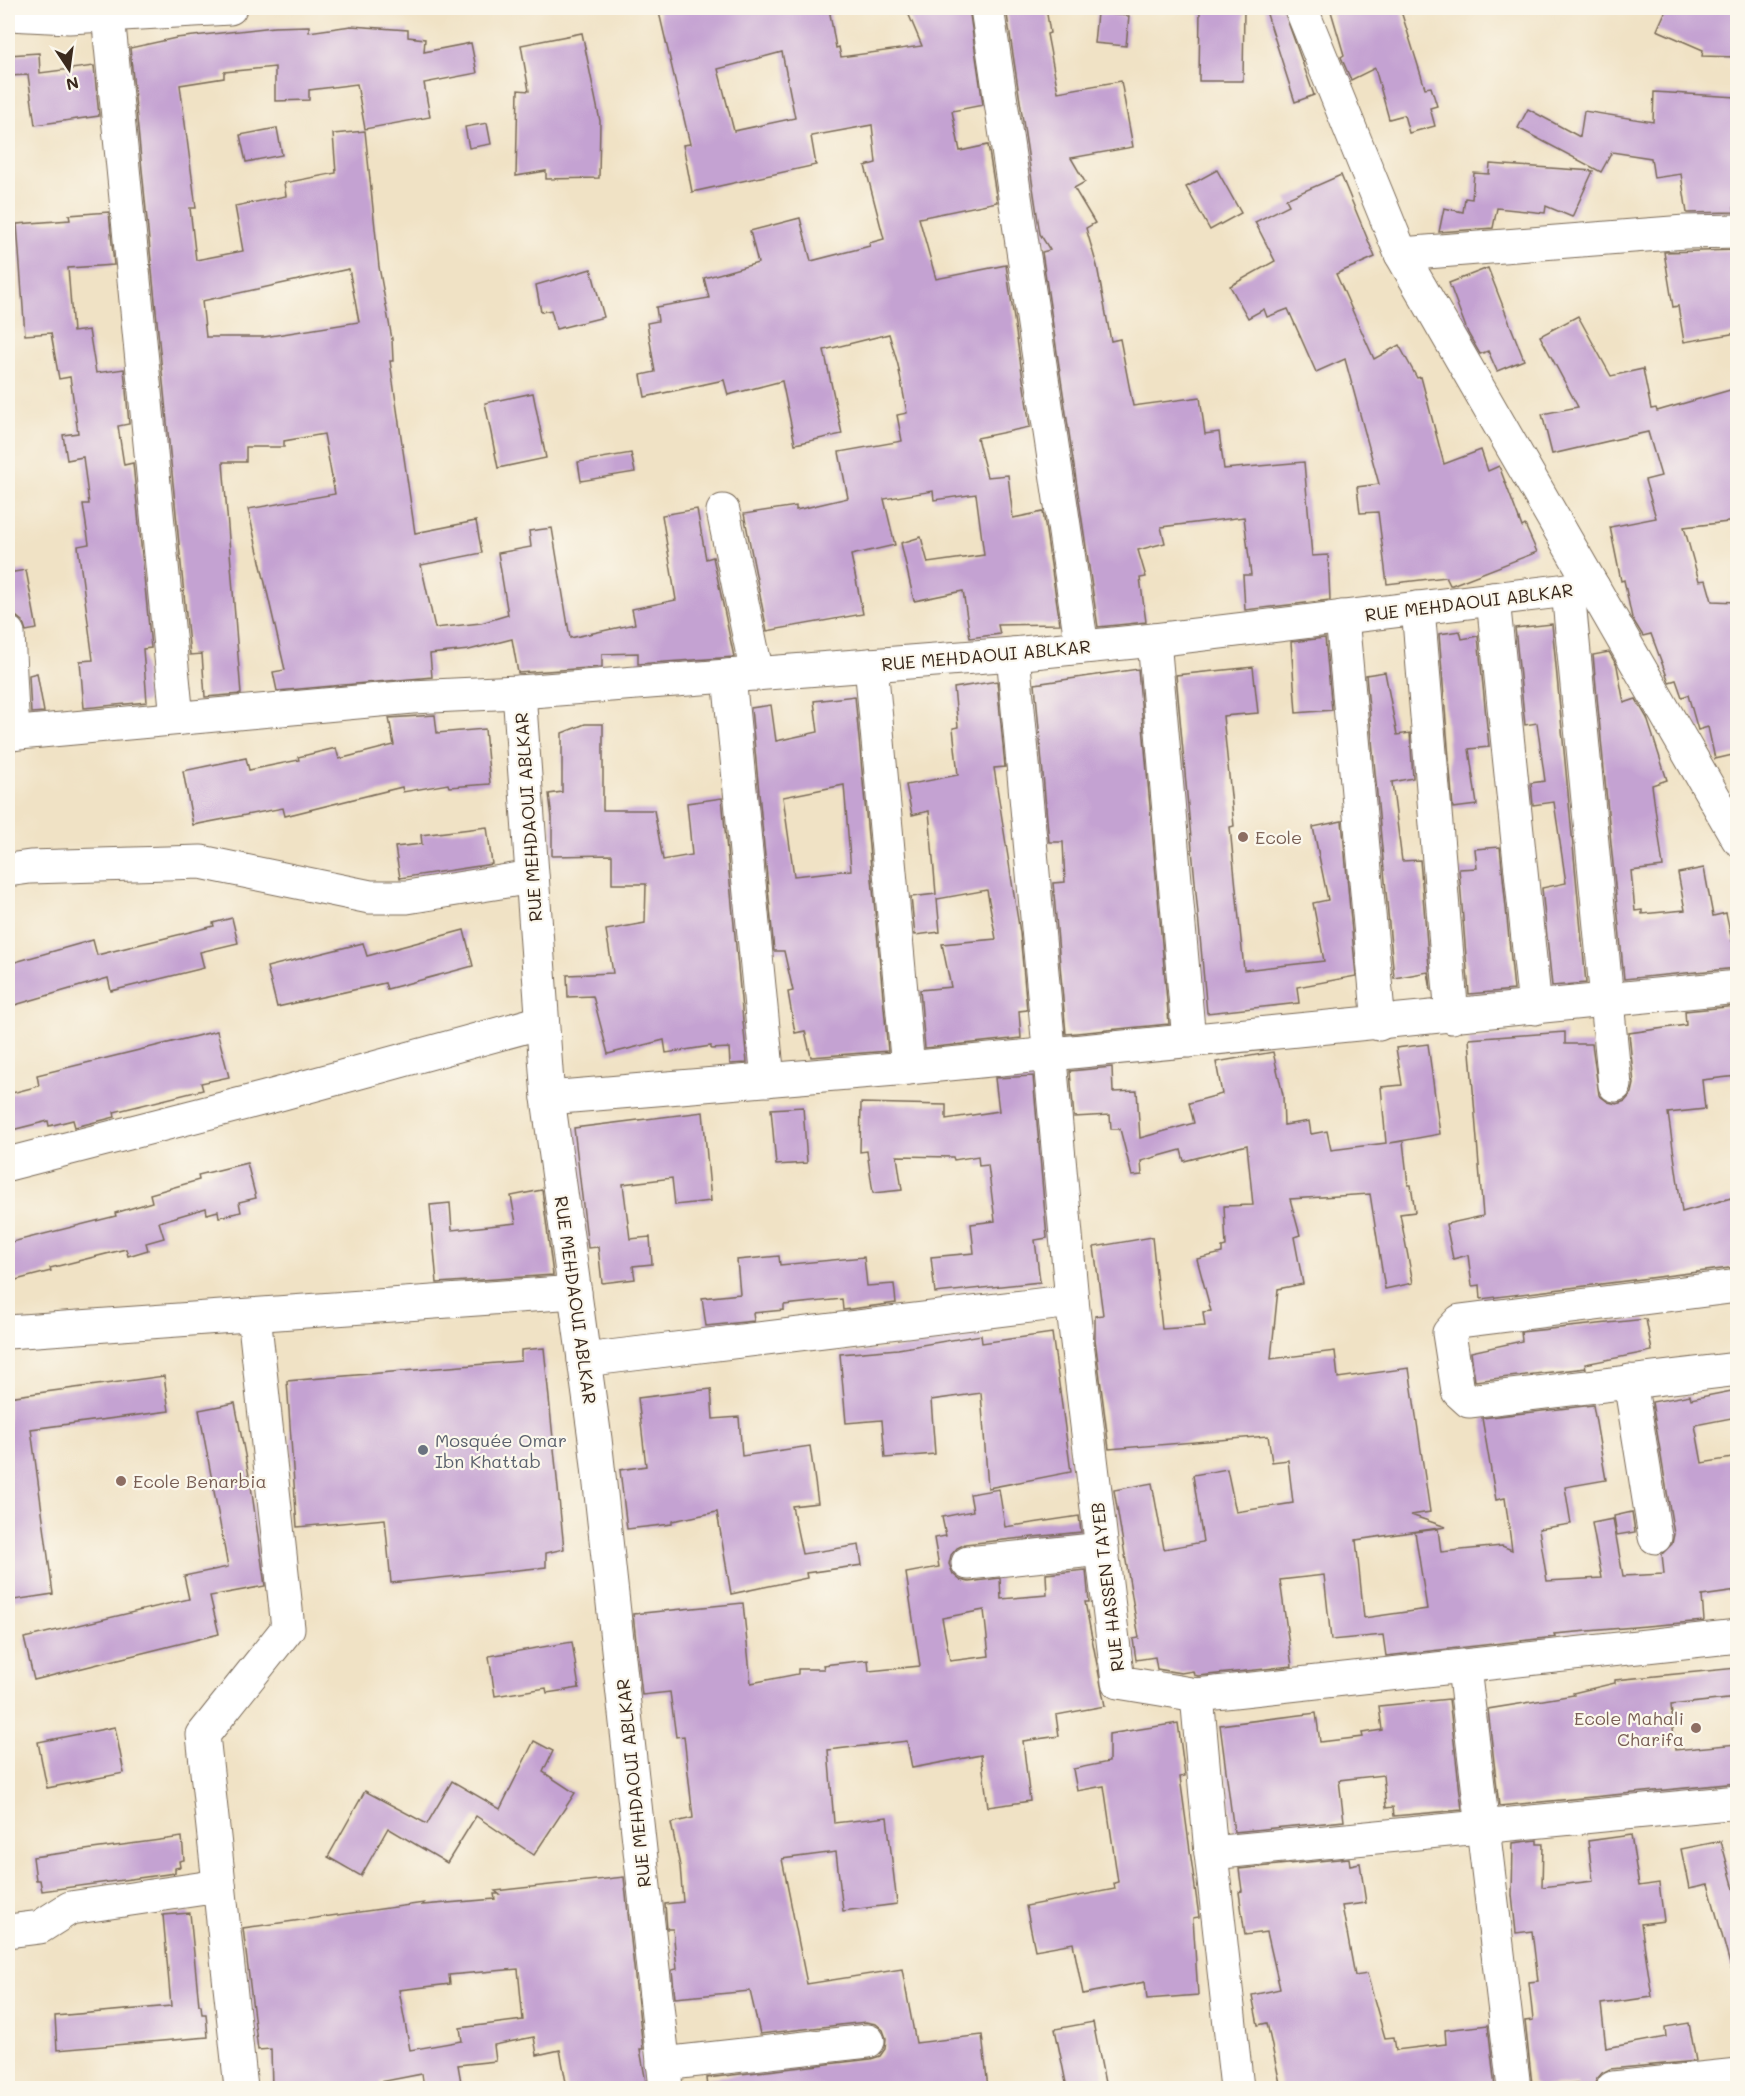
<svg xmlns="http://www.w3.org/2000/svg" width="1745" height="2096" font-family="Mali,sans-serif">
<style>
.building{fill:#c4a2d2;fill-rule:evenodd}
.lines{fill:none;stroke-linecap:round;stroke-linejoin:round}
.minor-casing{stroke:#7a6a58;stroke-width:35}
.minor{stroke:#fff;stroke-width:33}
.education-dot{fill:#8d6e63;stroke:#fbf7ec;stroke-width:2}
.worship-dot{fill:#6b7280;stroke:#fbf7ec;stroke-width:2}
.labels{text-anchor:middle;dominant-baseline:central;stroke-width:4.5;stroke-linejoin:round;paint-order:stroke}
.street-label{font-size:18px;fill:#3b2a1e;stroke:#fbf7ec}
.education-label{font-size:18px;fill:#785e54;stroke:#fbf7ec;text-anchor:start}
.worship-label{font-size:18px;fill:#5b616d;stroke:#fbf7ec;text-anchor:start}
</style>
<rect width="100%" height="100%" fill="#fbf7ec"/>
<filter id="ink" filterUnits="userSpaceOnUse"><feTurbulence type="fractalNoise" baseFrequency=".0167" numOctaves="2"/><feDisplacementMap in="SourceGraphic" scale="12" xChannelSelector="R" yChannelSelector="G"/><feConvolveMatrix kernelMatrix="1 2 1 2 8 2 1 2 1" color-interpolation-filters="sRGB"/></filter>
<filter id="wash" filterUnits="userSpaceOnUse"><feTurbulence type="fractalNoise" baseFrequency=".008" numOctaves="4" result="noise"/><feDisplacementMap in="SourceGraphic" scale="24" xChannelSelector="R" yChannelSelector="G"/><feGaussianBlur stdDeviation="1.35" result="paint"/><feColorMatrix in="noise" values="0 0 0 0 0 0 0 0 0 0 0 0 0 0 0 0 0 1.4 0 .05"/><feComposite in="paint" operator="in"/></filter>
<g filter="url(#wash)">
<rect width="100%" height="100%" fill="#f0e2c5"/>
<g id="blocks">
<!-- building -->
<g class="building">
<path d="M658,8H829L836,48L839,47L841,57L922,46L906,8H969L983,105L952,111L960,151L988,145L997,202L919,218L936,279L1006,265L1030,427L977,438L987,477L1008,475L1013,518L1043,512L1060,624L998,625L1000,634L970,638L963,591L914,601L901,543L921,537L928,563L984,555L976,494L934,500L933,491L884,499L895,545L851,555L863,614L767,631L744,514L796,506V510L848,498L839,452L902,441L897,415L907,413L898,365L889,334L824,350L842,434L795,444L782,381L728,395L724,380L645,397L641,375L655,372L647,323L658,321L656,307L709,298L704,278L758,263L750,231L800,218L811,261L870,246L869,243L884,239L865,166L876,163L872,125L811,136L816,165L692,192L683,145L690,144ZM782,52L795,118L734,131L718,69Z"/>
<polygon points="1006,8 1046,8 1050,33 1047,34 1058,92 1121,81 1133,147 1071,158 1085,182 1074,188 1095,223 1086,228 1097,266 1111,341 1120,339 1133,406 1200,397 1205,434 1219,432 1224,469 1304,462 1312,556 1328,555 1330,600 1245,610 1243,575 1251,575 1244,517 1161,527 1165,543 1138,550 1146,577 1140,578 1146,622 1098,627 1042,252 1050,250 1040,234"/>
<polygon points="1200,8 1244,8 1243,81 1199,81"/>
<polygon points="1265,8 1283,8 1314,95 1295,102"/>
<polygon points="1330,8 1400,8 1425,88 1431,87 1437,106 1430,108 1435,126 1409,133 1404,115 1389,119 1375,68 1351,80 1341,57 1344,55"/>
<polygon points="1667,8 1737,8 1737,57 1702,56 1703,50 1657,30"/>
<polygon points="1097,13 1129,16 1126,46 1094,43"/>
<path d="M309,26V32L351,26L408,30V37L425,39L424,52L471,43L477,73L424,83L430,117L365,129L357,84L309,90V100L275,101V67L224,72V78L180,85L196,208H190L196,260L243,251L235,206L286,196L284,183L336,173L333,134L365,131L379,267L392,339L393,361H390L415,533L476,521L482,553L421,565L435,628L481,623L508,615L498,553L531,547L529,531L552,528L570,638L635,624L632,609L676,600L662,515L697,509L706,559L713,557L734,657L638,664V653L602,654V667L518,673L512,639L469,650L430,654L432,677L277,691L273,672L285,670L248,509L335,494L324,434L284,441V447H246V462H223L241,694L205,697L202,654L190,655L130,48L176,38L274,27ZM349,269L359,322L264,337H206L202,301Z"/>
<polygon points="582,33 600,121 599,178 546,179 546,171 516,176 518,90 529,91 521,45"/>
<polygon points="39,53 40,73 94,66 99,116 35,125 28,75 8,76 8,55"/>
<polygon points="1654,92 1737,97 1737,207 1734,207 1735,212 1687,213 1681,174 1654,178 1651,158 1612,152 1601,172 1518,128 1528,109 1580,137 1584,111 1653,122"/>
<polygon points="487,123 491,144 469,148 465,127"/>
<polygon points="277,128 282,155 246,162 240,135"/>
<polygon points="1490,164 1593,171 1572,217 1546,206 1545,213 1497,208 1493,228 1439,232 1444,208 1463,212 1465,198 1472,199 1474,173 1489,174"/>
<polygon points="1217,170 1241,213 1210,230 1186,187"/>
<polygon points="1341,175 1375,257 1336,274 1374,359 1399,345 1417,378 1421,377 1444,464 1481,450 1488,471 1499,466 1522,527 1525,525 1537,552 1452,585 1450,585 1446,577 1387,584 1378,512 1360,513 1357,487 1379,484 1345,359 1316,372 1288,309 1267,317 1264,309 1248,318 1230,286 1275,261 1255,222 1289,205 1286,199"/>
<polygon points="109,212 114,265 68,268 73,332 89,330 96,373 124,369 129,424 118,426 124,465 133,463 151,648 143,649 147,702 84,708 80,661 93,660 78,546 89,544 83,504 89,504 83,457 67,460 63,435 78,433 70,377 59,379 51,333 25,335 17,224 70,220 69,215"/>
<polygon points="1737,250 1737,333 1684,342 1678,306 1673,307 1664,252"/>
<polygon points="1488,268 1524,360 1497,371 1488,351 1480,354 1468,333 1449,283"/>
<polygon points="591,269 604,317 556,329 551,310 541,312 536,285"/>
<polygon points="1578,316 1611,376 1643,369 1651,409 1656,408 1657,411 1737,388 1737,412 1732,413 1737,434 1737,521 1684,527 1699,581 1706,580 1712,601 1737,602 1737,754 1715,759 1708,727 1698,730 1688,695 1682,697 1676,680 1669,682 1651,634 1643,636 1632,618 1624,580 1621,581 1610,527 1656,518 1645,480 1661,476 1648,432 1552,454 1542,414 1578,407 1540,336"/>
<polygon points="533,393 546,458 498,468 485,403"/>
<polygon points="631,453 635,472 581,481 578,462"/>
<polygon points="26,570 37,629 26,631 23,622 17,617 8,614 8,573"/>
<polygon points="1552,624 1586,983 1552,986 1542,888 1566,883 1554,802 1533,805 1531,783 1545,781 1537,723 1525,725 1515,628"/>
<polygon points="1460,631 1462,639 1478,636 1489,747 1469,749 1477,805 1453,808 1439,634"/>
<polygon points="1325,638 1332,710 1296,713 1291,642"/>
<polygon points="1609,652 1617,666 1624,703 1636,699 1647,718 1667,780 1652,785 1663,867 1631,871 1635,911 1642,910 1642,914 1685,910 1678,873 1704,868 1713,916 1726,913 1732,941 1737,940 1737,968 1624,979 1593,655"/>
<polygon points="1253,667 1258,713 1223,716 1234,826 1230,827 1244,970 1324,961 1313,903 1328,900 1313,827 1342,821 1356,976 1297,987 1299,1003 1207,1013 1176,675"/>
<polygon points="1138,669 1169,1024 1066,1034 1053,883 1065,882 1063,842 1049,842 1035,684"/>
<polygon points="1385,672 1397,735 1410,733 1413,778 1392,782 1402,861 1420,860 1431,991 1428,972 1394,978 1366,675"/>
<polygon points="37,673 44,712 31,713 29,675"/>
<polygon points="997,681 1005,767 994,768 1020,933 1027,1010 1019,1011 1021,1038 925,1048 920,990 951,987 942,944 996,939 987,890 937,899 940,932 915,935 911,897 936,894 929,811 912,815 906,785 958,775 953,728 958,727 954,688"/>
<path d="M855,696L888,1051L811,1057L805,1031L795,1033L788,992L793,991L784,951H774L751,708L771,705L776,741L818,732L814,701ZM844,785L851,870L794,876L783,797Z"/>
<polygon points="435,715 437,733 485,729 490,784 449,787 448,784 403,792 402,787 285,816 283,808 193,825 183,771 246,758 249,770 299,760 298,757 336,748 339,759 394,745 389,718"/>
<polygon points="585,724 603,724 603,810 654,810 663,860 692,855 687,803 722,798 747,1063 730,1064 729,1048 711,1049 711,1046 666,1053 664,1040 608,1054 593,996 568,997 567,975 613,973 606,930 645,923 646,884 612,884 612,855 552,856 552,818 549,794 562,792 562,733"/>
<polygon points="487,827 492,864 400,878 395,847 422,844 421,835"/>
<polygon points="1500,847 1514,990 1469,994 1459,869 1477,868 1475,849"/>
<polygon points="232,918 238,943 200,952 204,968 111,991 108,978 8,1007 8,964 93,940 97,955 214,926 213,923"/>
<polygon points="464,930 473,966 387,989 385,983 277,1007 267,967 363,943 367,956"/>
<polygon points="1737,1006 1737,1076 1702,1080 1705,1109 1668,1113 1682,1212 1731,1198 1737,1222 1737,1267 1481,1299 1480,1285 1472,1286 1468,1255 1453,1259 1446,1224 1483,1216 1469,1039 1565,1032 1565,1044 1592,1044 1599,1095 1608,1102 1617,1104 1625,1101 1632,1093 1634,1084 1629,1033 1686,1025 1685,1011"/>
<polygon points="217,1031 229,1077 201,1083 203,1090 114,1112 115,1117 75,1127 73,1120 49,1126 48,1121 8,1131 8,1094 39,1086 37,1075"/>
<polygon points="1428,1044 1440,1134 1390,1143 1403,1141 1408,1185 1411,1185 1415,1212 1400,1214 1413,1283 1385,1289 1370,1194 1290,1199 1300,1235 1294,1237 1303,1284 1278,1289 1271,1359 1335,1351 1338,1378 1409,1368 1430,1512 1411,1515 1446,1527 1356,1540 1364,1618 1427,1609 1415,1532 1438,1529 1441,1552 1502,1546 1512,1550 1505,1498 1496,1500 1482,1418 1593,1405 1606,1480 1565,1487 1571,1524 1539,1529 1547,1581 1602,1578 1592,1523 1613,1519 1623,1576 1664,1574 1662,1554 1672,1544 1674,1534 1652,1402 1690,1395 1691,1399 1737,1390 1737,1417 1695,1425 1702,1463 1732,1458 1737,1489 1737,1591 1702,1596 1704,1621 1554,1634 1555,1637 1386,1656 1383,1635 1331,1640 1324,1575 1280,1580 1292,1666 1198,1676 1194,1675 1193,1671 1181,1673 1157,1669 1155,1657 1136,1660 1133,1639 1139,1638 1114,1490 1152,1483 1164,1549 1203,1542 1193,1475 1227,1469 1236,1512 1293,1503 1288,1460 1272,1462 1268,1436 1109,1449 1095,1339 1095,1316 1103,1315 1094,1247 1152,1237 1162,1329 1205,1326 1203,1312 1211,1311 1197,1259 1222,1253 1222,1247 1226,1246 1224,1206 1253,1205 1247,1145 1184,1161 1181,1150 1141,1161 1142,1175 1132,1176 1120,1129 1111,1129 1110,1115 1074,1117 1070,1071 1112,1067 1113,1092 1137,1091 1140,1138 1194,1123 1189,1103 1222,1094 1216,1062 1273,1052 1283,1095 1284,1125 1309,1121 1311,1134 1327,1131 1331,1150 1386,1143 1381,1087 1402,1085 1396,1048"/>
<polygon points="1033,1076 1047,1238 1035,1240 1040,1282 935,1293 931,1257 974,1253 971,1224 995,1221 988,1165 979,1166 978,1156 954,1160 953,1157 897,1156 902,1190 873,1193 867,1151 860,1152 861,1103 946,1105 946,1119 999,1111 995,1078"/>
<polygon points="803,1107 807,1163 776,1165 771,1109"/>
<polygon points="703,1112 711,1201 675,1205 672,1178 623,1184 630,1239 650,1237 652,1264 633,1266 635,1279 602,1283 598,1247 588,1248 574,1128"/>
<polygon points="247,1163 256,1198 239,1202 241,1212 219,1217 218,1211 207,1214 206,1208 159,1222 164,1238 146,1243 148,1250 128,1256 126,1249 50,1268 51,1271 8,1282 8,1243 116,1216 115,1213 152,1202 150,1194 199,1180 198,1175"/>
<polygon points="542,1190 553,1275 437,1283 430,1205 450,1203 452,1230 516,1223 511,1196"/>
<polygon points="779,1256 780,1265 864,1257 867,1286 894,1284 896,1303 843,1310 842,1299 784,1305 784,1310 753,1313 754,1321 706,1326 702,1298 740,1294 737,1260"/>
<polygon points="1646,1319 1652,1351 1585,1364 1586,1368 1475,1381 1471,1352 1522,1341 1521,1332"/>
<polygon points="1052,1333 1071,1472 988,1488 981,1393 931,1400 935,1454 885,1458 882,1420 846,1423 840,1354 898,1349 981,1335 982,1343"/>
<polygon points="544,1348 564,1549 546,1553 546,1567 391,1583 385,1519 297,1527 287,1381 521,1361 521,1350"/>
<polygon points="164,1376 169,1411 31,1429 53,1594 14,1600 8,1550 8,1397"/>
<polygon points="711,1389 713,1419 739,1417 742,1456 810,1446 818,1503 792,1506 802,1554 859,1545 862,1565 806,1573 807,1578 731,1594 717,1512 672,1521 672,1524 627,1529 620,1470 646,1466 638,1398"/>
<polygon points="235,1403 251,1486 265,1586 210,1596 219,1634 34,1680 24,1638 189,1599 184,1576 228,1567 199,1410"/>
<path d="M999,1489L1005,1527L1079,1516L1081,1532L965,1544L957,1548L951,1555L949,1564L953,1574L960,1580L969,1582L1000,1578L1001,1599L1047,1595L1046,1574L1086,1570L1089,1602H1085L1105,1706L1056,1715L1059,1736L1023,1741L1030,1801L988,1807L981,1755L912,1768L907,1741L828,1750L834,1823L887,1817L897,1904L843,1911L836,1852L782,1859L807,1984L902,1969L916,2043L982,2035L988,2088H708L707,2078L871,2059L880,2056L885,2049L886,2038L883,2030L876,2024L866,2022L760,2034L750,1991L675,1998L672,1970L677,1969L673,1929H667L665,1904L683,1902L680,1866L671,1823L693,1818L684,1736L676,1737L670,1692L642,1695L633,1614L743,1603L751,1683L798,1674V1669H824L823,1665L868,1660L869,1671L920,1666L906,1573L939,1567L934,1538L946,1536L942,1517L973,1511L970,1494ZM984,1610L989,1656L950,1661L942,1618Z"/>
<polygon points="1632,1512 1635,1532 1617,1535 1614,1516"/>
<polygon points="572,1642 579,1688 547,1693 546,1688 495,1696 489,1656"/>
<polygon points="1737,1668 1737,1698 1671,1705 1675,1750 1737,1744 1737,1783 1499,1806 1488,1709 1574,1695 1573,1693 1615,1683 1615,1680"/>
<polygon points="1449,1699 1462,1810 1394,1816 1393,1807 1386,1808 1383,1775 1339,1780 1344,1821 1234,1832 1220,1725 1316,1713 1320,1742 1363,1737 1362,1733 1382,1730 1379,1706"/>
<polygon points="1178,1723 1185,1776 1180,1777 1199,1917 1193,1918 1198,1995 1147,1999 1145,1982 1083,1994 1073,1943 1035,1950 1026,1906 1115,1889 1114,1883 1118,1882 1104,1786 1077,1791 1073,1769 1109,1762 1109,1734"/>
<polygon points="115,1727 124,1773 47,1788 38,1742"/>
<polygon points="534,1741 553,1751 543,1772 575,1793 534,1855 476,1816 447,1863 388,1828 361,1876 328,1857 365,1791 427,1824 452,1781 500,1809"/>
<polygon points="1631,1835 1639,1886 1659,1883 1664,1921 1641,1924 1652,1997 1601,2004 1606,2048 1666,2037 1665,2027 1689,2023 1696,2061 1610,2069 1602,2073 1596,2080 1594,2088 1577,2088 1577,2084 1535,2088 1535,2084 1532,2084 1525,2021 1533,2020 1529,1982 1538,1981 1532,1931 1516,1933 1512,1895 1513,1843 1537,1840 1537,1844 1543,1844 1542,1887 1593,1881 1588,1841"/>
<polygon points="182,1837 184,1860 179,1861 180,1867 175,1868 175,1873 42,1891 40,1880 36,1880 33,1857"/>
<polygon points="1721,1841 1737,1900 1737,1967 1731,1968 1708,1884 1689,1888 1681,1849"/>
<polygon points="1349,1858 1350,1865 1360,1863 1366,1903 1342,1906 1355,1976 1367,1974 1385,2038 1394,2037 1396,2050 1446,2044 1445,2030 1488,2025 1495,2088 1281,2088 1267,2023 1258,2025 1252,1995 1280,1989 1267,1932 1245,1935 1239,1892 1242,1891 1239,1869"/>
<path d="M624,1877L643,2049H640L647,2088H567L560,2050L537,2055L534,2037L494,2045L496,2061L458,2065L462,2088H424L422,2074L380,2082V2088H272L271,2049L258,2050L243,1928L424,1903L422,1905L495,1899L494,1894H499L495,1891ZM518,1969L523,2020L460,2028L462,2041L410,2050L399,1990L450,1984L449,1975Z"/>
<polygon points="190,1913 199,2005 201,2005 202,2014 206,2014 208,2037 57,2050 55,2016 171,2006 163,1915"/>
<polygon points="1093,2022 1106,2088 1067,2088 1055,2029"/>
</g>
</g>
</g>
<g filter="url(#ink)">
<use href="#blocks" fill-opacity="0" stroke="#7a6a58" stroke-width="1.5"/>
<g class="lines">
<defs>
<g id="minor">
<polyline points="987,8 1082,647"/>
<polyline points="1301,8 1401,254 1593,587"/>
<polyline points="8,14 69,17 230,8"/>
<polyline points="108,15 177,718"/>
<polyline points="1401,254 1685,232 1738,231"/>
<polyline points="723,511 757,674"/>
<polyline points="1568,590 1615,1085"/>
<polyline points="1493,599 1535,1008"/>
<polyline points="1418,608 1452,1017"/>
<polyline points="1342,617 1379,1024"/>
<polyline points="8,633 13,734"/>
<polyline points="1154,640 1189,1041"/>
<polyline points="1013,654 1072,1301 1118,1682 1197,1695 1738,1636"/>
<polyline points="871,665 908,1068"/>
<polyline points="729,676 768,1080"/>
<polyline points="519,692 548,1098 595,1439 666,2088"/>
<polyline points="8,734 412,697 519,692 1013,654 1154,640 1593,587 1738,839"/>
<polyline points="8,870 30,867 201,862 370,897 407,897 532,877"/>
<polyline points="548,1098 908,1068 1738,987"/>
<polyline points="8,1164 265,1098 542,1022"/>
<polyline points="1738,1286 1460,1321 1449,1333 1458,1391 1469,1401 1738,1369"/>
<polyline points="8,1332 575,1292"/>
<polyline points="584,1360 1072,1301"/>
<polyline points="1630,1381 1655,1537"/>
<polyline points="968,1563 1102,1549"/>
<polyline points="1464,1668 1514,2088"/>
<polyline points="1197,1695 1211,1853 1237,2088"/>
<polyline points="1211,1853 1738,1802"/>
<polyline points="8,1931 40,1927 70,1908 219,1886"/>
<polyline points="663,2064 868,2041"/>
<polyline points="241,2088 203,1735 288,1628 254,1315"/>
<polyline points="1613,2088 1738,2075"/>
</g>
</defs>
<!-- minor casing -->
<use href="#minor" class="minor-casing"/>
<!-- minor -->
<use href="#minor" class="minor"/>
</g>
</g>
<!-- markers -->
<g class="education-dot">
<circle cx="1243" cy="837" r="6"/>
<circle cx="121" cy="1481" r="6"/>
<circle cx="1696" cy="1728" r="6"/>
</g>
<circle class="worship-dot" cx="423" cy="1450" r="6"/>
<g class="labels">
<!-- street labels -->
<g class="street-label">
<text transform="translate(1469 602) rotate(-7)">RUE MEHDAOUI ABLKAR</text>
<text transform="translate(986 655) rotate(-5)">RUE MEHDAOUI ABLKAR</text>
<text transform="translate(528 817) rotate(-94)">RUE MEHDAOUI ABLKAR</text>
<text transform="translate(576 1300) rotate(82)">RUE MEHDAOUI ABLKAR</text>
<text transform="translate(1107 1587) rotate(-97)">RUE HASSEN TAYEB</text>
<text transform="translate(633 1783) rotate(-96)">RUE MEHDAOUI ABLKAR</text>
</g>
<!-- education labels -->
<g class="education-label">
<text x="1255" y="837">Ecole</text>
<text x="133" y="1481">Ecole Benarbia</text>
<text x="1684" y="1718" text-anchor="end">Ecole Mahali<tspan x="1684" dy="21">Charifa</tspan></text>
</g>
<!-- worship labels -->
<g class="worship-label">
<text x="435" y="1440">Mosquée Omar<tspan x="435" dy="21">Ibn Khattab</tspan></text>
</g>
</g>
<!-- margin -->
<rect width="1745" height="2096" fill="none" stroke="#fbf7ec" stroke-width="30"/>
<!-- north arrow -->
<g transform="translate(69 69) rotate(167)" stroke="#fbf7ec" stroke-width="4.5" paint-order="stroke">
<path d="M0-4.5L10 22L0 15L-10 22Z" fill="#3b2a1e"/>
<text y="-9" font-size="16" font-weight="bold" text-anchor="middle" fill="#3b2a1e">N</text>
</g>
</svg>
